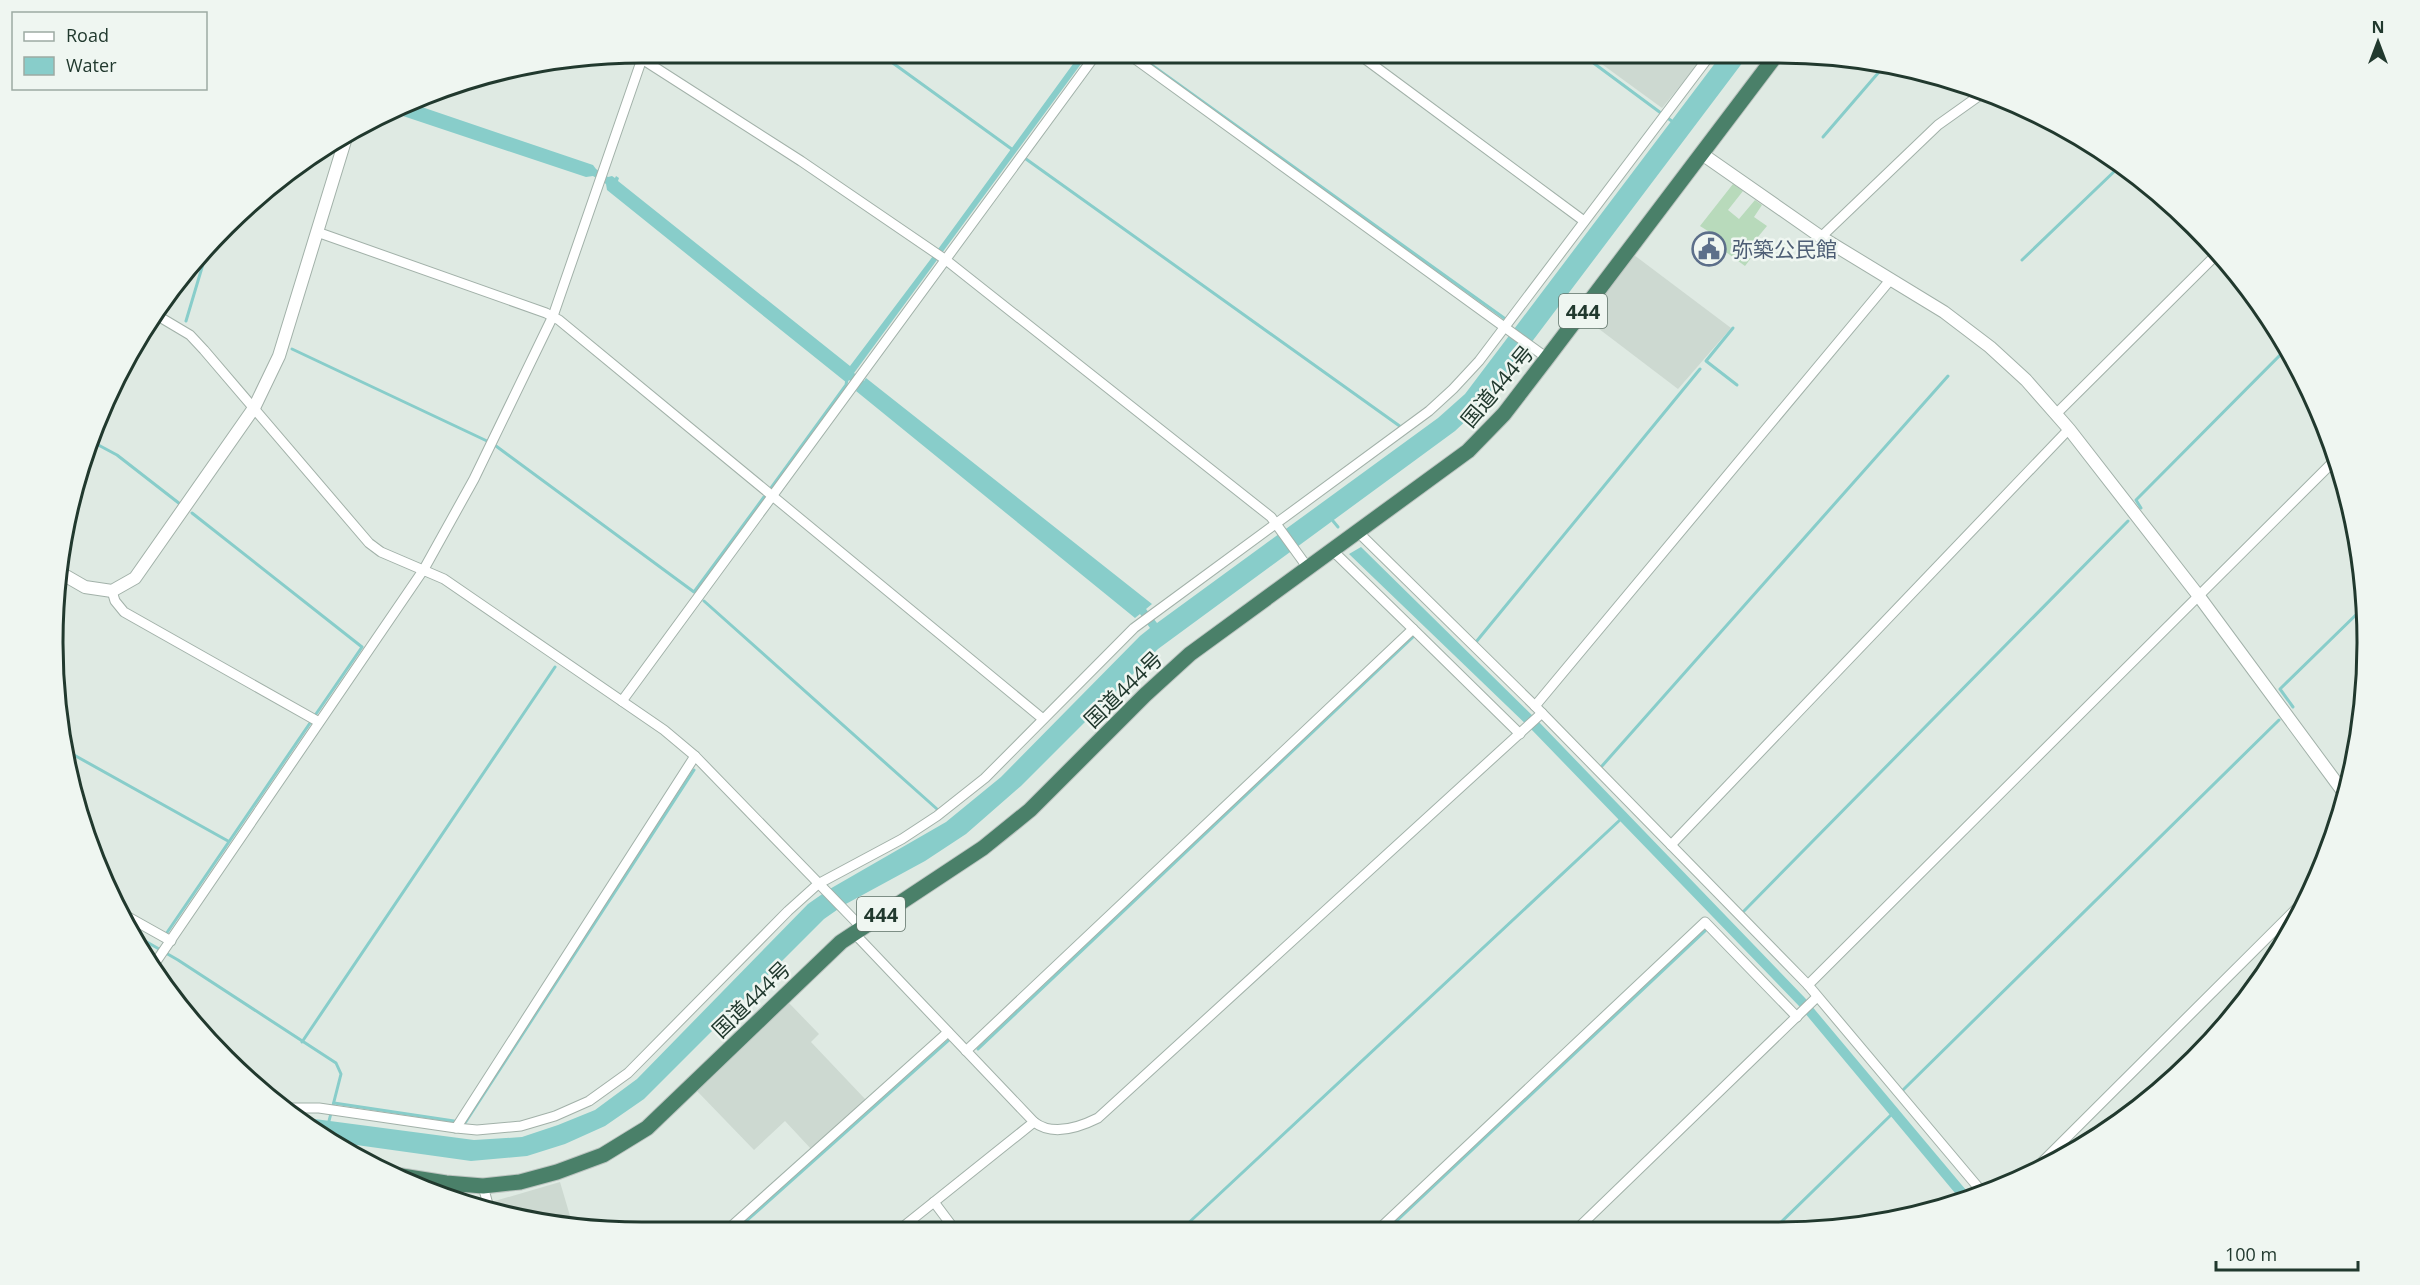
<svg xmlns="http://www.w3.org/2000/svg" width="2420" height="1285" font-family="'Open Sans','Noto Sans JP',sans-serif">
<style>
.built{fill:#cdd9d1}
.green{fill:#b8dabb}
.water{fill:#88cdca}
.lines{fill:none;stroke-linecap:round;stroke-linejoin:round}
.stream{stroke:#88cdca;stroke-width:3}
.minor-casing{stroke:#a2b1a9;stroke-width:11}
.tertiary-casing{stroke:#a2b1a9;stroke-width:14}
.trunk-casing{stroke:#bcc4c0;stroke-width:17}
.minor{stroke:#fff;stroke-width:9}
.tertiary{stroke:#fff;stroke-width:12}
.trunk{stroke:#4a8069;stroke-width:15}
.labels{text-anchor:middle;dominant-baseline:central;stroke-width:5;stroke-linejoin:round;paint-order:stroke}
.shield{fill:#eff6f1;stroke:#5f7268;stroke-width:1.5}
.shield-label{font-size:20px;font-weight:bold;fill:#21392e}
.service-label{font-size:21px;fill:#4e5e75;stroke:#eff6f1;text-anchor:start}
.street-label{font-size:21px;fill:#21392e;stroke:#eff6f1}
.rim{fill:none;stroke:#21392e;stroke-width:3}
</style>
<rect width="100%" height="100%" fill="#dfeae3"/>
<!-- built -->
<g class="built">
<polygon points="1588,54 1706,54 1662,108"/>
<polygon points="1634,255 1731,328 1678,389 1586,319"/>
<polygon points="789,1003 819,1034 811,1042 866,1100 812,1150 785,1121 754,1150 697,1091"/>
<polygon points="560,1182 573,1226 490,1212 457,1200 481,1205"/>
</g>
<!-- green -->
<polygon class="green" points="1733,184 1743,191 1728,210 1739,219 1755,200 1762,205 1754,217 1767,226 1752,244 1757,250 1745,266 1715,244 1719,238 1700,226"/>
<!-- water -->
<g class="water">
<polygon points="1081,53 1089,53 942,253 936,258 937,260 854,373 864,381 866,378 1152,604 1146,609 1157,623 1438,418 1465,394 1722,54 1749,54 1488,400 1455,431 1158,649 1021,786 966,834 925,861 844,905 824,919 644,1099 605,1126 565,1144 527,1156 471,1161 335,1142 292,1116 474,1140 522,1137 558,1125 595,1110 637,1079 808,904 828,890 946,822 1001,777 1140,636 1150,628 1140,614 1135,618 856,391 858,387 849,380 847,383 607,190 606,184 593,176 586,177 391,112 410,103 593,165 596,169 608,177 612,176 615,178 616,176 619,178 618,181 850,366 933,256"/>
<polygon points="1361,547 1538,721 1805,998 1971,1196 1960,1199 1799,1006 1531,729 1349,554"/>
</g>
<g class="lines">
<!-- stream -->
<g class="stream">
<polyline points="879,53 1013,150"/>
<polyline points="1135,53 1504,318"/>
<polyline points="1580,53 1673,122"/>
<polyline points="1823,137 1885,65"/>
<polyline points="1026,159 1401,427"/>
<polyline points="2022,260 2121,165"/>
<polyline points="186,321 209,244"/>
<polyline points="1733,328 1706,361 1737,385"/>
<polyline points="292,349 487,441"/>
<polyline points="89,440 117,455 180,504"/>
<polyline points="496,446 694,592 764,497"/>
<polyline points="771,488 846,385 847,379"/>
<polyline points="2141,508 2136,500 2288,347"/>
<polyline points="192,513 362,647 316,714"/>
<polyline points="1333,521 1338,527"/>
<polyline points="704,601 937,809"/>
<polyline points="1476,642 1700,369"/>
<polyline points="2293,707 2280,689 2364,607"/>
<polyline points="65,750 228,841"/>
<polyline points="1602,766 1948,376"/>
<polyline points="1743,912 2128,521"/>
<polyline points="133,934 178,960 336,1063 341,1074 329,1121"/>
<polyline points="166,934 310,723"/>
<polyline points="302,1042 555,667"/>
<polyline points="978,1049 1413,637"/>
<polyline points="1903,1090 2279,720"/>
<polyline points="334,1103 454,1121"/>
<polyline points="465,1123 694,770"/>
<polyline points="1775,1228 1892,1114"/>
<polyline points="1182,1229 1621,819"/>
<polyline points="1388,1229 1705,931"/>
<polyline points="735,1231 949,1040"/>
</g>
<defs>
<g id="minor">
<polyline points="1127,53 1547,358"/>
<polyline points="1357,53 1584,221"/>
<polyline points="628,54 642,59 801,161 946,260 1271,517 1308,568"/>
<polyline points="317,232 546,313 559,320 1043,719"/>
<polyline points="1821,237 1938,125 1983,93"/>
<polyline points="153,313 190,335 204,350 369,543 381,552 444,579 664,730 695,756 861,927"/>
<polyline points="2056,414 2219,252"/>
<polyline points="1359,533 1535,706 1808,985 1983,1193"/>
<polyline points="112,591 115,601 124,612 319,722"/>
<polyline points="1413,629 1520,734"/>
<polyline points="622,701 1097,53"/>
<polyline points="1535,706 1891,279"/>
<polyline points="1671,845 2069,429"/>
<polyline points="121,913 171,941"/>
<path d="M853,932L1034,1122C1052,1136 1078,1128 1098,1118L1542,713"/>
<polyline points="151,969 424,569 474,479 553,316 644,53"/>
<polyline points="1808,985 2337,458"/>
<polyline points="966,1051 1413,629 1333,551"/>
<polyline points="280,1108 319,1108 456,1128 477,1130 521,1126 555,1116 589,1101 628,1073 788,911 818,884 902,839 937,816 985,778 1134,628 1429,411 1453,389 1479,361 1711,54"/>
<polyline points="456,1128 695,756"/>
<polyline points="2033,1171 2310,895"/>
<polyline points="483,1186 490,1212"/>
<polyline points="934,1202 955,1230"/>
<polyline points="1578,1228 1817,997"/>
<polyline points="1379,1229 1705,922 1797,1017"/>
<polyline points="899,1230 1034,1122"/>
<polyline points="726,1231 948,1032"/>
</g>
<g id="tertiary">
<polyline points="1702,154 1821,237 1944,312 1990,347 2026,380 2069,429 2198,595 2347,797"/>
<polyline points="59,572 85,587 112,591 135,578 254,408 279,356 348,131"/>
</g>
<polyline id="trunk" points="389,1174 446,1183 483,1186 520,1182 557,1172 603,1155 647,1128 841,942 983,848 1030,810 1145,695 1190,654 1468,451 1504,414 1547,358 1777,54"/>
</defs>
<!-- minor casing -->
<use href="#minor" class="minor-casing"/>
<!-- tertiary casing -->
<use href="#tertiary" class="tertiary-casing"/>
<!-- trunk casing -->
<use href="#trunk" class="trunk-casing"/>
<!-- minor -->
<use href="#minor" class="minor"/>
<!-- tertiary -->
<use href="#tertiary" class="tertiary"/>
<!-- trunk -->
<use href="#trunk" class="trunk"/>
</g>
<!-- icons -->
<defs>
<symbol id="civic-ring" viewBox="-11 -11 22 22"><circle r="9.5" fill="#eff6f1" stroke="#5c6f8a" stroke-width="1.5"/><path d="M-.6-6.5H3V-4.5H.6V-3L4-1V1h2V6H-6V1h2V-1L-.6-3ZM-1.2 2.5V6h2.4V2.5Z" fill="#5c6f8a"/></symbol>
</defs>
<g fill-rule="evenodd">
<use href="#civic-ring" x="1690" y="230" width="38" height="38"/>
</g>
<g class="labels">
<!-- shield labels -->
<g class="shield">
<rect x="1559" y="294" width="48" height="34" rx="4.5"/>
<rect x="857" y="897" width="48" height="34" rx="4.5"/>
</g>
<g class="shield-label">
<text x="1583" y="311">444</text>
<text x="881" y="914">444</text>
</g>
<!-- service labels -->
<g class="service-label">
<text x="1732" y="249">弥築公民館</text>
</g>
<!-- street labels -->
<g class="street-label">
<text transform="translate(1497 386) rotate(-50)">国道444号</text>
<text transform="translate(1123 689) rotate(-44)">国道444号</text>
<text transform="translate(751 999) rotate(-44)">国道444号</text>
</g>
</g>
<!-- crop -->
<path d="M0 0H2420V1285H0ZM642 63H1778A579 579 0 0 1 2357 642V643A579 579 0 0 1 1778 1222H642A579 579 0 0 1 63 643V642A579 579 0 0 1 642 63Z" fill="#eff6f1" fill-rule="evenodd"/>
<path class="rim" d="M642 63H1778A579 579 0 0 1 2357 642V643A579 579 0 0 1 1778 1222H642A579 579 0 0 1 63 643V642A579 579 0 0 1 642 63Z"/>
<!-- legend -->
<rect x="12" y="12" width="195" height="78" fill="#eff6f1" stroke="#9daaa3" stroke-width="1.5"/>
<rect x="24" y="32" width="30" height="9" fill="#ffffff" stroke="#9daaa3" stroke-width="1.5"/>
<text x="66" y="42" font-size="18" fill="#21392e">Road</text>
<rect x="24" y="57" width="30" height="18" fill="#88cdca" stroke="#9daaa3" stroke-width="1.5"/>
<text x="66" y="72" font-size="18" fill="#21392e">Water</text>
<!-- north arrow -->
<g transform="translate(2378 42)" stroke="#eff6f1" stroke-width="4.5" paint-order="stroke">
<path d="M0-4.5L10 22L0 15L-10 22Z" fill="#21392e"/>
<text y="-9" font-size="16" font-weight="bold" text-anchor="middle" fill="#21392e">N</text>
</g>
<!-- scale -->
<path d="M2216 1261v9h142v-9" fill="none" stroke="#21392e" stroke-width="3"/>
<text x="2225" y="1261" font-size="18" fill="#21392e" stroke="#eff6f1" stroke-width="4.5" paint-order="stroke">100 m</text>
</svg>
